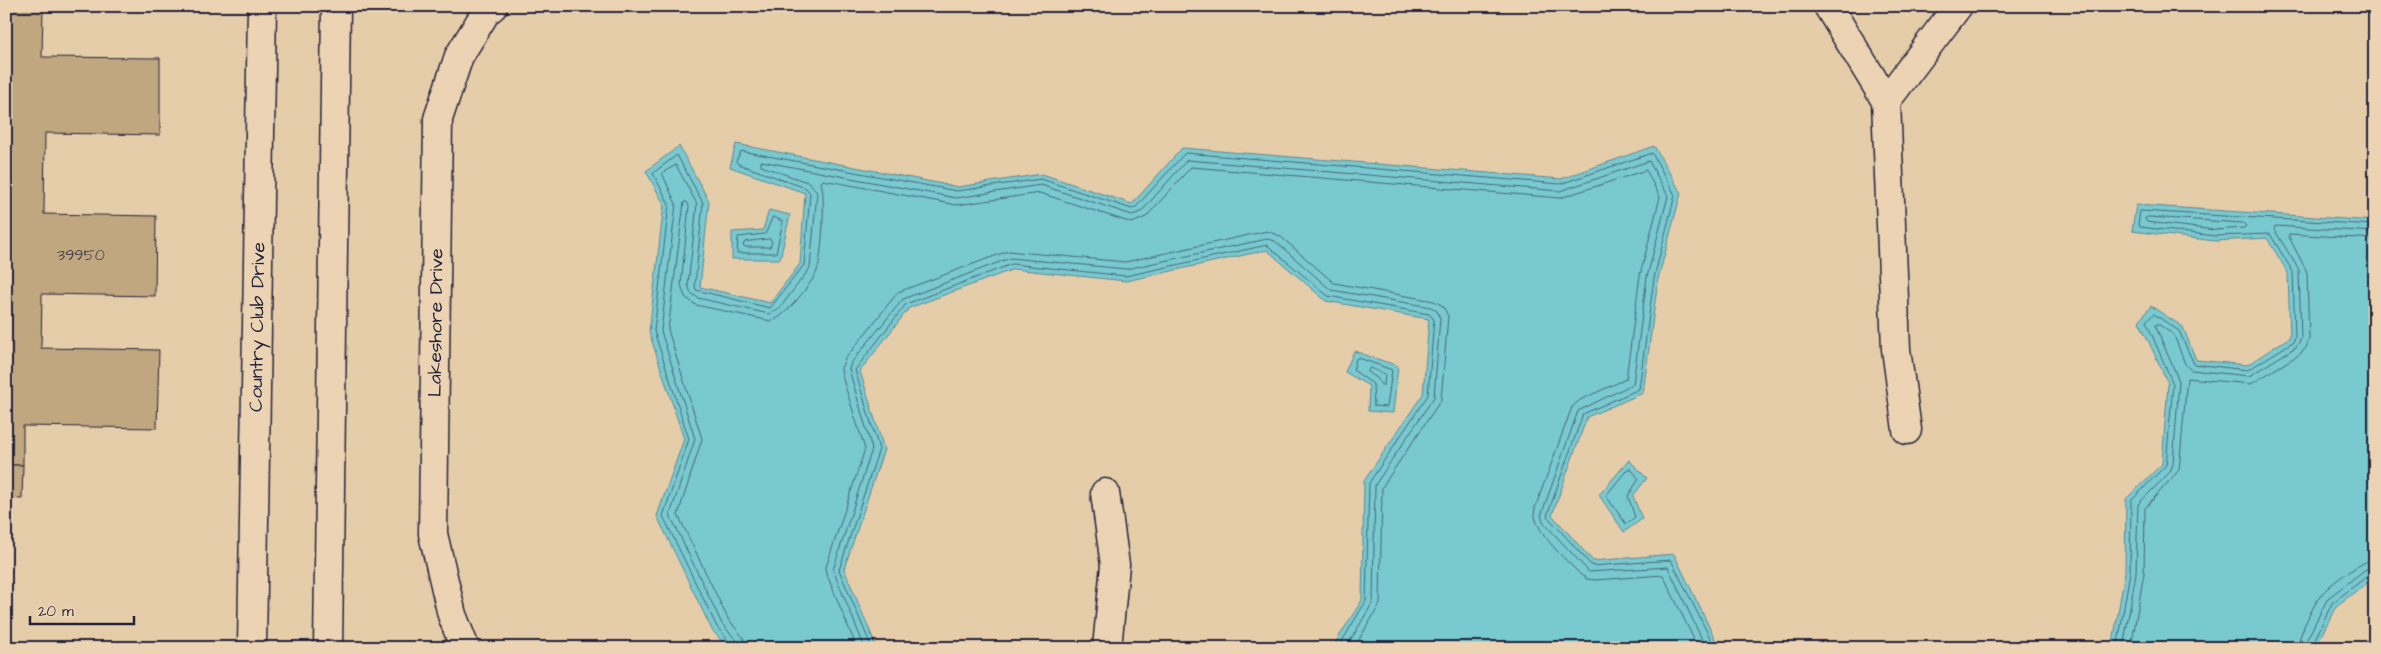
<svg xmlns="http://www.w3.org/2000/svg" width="2381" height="654" font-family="'Architects Daughter',sans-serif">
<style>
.water{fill:#79cad0;stroke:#568794}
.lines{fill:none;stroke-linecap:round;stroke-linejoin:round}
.shore{stroke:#456577;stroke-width:1}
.building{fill:#c0a77f;stroke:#22223b}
.street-casing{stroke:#22223b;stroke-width:31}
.secondary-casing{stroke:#22223b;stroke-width:31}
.street{stroke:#ebd3b3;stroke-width:28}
.secondary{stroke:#ebd3b3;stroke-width:28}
.labels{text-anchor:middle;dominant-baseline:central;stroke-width:4.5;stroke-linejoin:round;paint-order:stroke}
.number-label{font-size:16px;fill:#4a434c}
.street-label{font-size:19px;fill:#22223b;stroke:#ebd3b3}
</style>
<rect width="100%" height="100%" fill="#e6cdaa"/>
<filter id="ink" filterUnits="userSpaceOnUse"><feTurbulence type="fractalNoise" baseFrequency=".02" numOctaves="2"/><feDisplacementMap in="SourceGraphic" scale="10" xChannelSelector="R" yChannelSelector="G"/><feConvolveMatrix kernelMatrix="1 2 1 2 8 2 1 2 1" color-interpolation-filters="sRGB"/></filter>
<g filter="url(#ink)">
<!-- water -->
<g class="water">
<polygon points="736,144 958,187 1042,174 1132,204 1182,148 1561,179 1654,146 1681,193 1658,279 1643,393 1587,417 1552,515 1593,561 1674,554 1717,643 1751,648 1332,648 1362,600 1364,481 1423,394 1429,319 1326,301 1267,250 1126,281 1014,269 909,308 860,371 884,449 844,569 877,648 728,648 712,630 657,516 684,439 649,332 664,204 646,171 679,146 709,201 700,287 770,303 800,264 805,193 730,167"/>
<polygon points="2136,205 2375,221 2375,577 2336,606 2315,648 2103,648 2113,642 2125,572 2126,499 2162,464 2168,383 2139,321 2151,306 2183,327 2196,360 2247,365 2290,337 2288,273 2267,238 2215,241 2132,231"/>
<polygon points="769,210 790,215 780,259 732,259 732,232 763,230"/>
<polygon points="1354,351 1398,366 1393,413 1368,411 1369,386 1345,372"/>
<polygon points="1629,460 1647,478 1633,496 1642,519 1624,532 1599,495"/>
</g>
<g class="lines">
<!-- shore -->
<g class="shore">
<polygon points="773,217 783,221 776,253 737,253 738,237 765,234"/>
<polygon points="2148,217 2243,223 2246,226 2244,228 2215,230 2147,222 2145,219"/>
<polygon points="770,239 772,242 770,247 745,247 743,245 745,242"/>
<polygon points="1359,358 1392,370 1387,407 1374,406 1373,384 1353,370 1356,359"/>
<polygon points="1370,368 1385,374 1384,385 1381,385 1377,378 1368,372"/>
<polygon points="1628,469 1631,469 1639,479 1628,496 1635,517 1626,524 1606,496"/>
<polyline points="731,648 730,643 717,627 663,516 689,439 654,331 669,204 653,173 677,155 703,203 695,285 696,290 770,308 804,265 810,193 806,188 738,164 736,161 741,151 957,191 1041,179 1132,209 1136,207 1185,153 1560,184 1652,153 1675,195 1654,278 1639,389 1583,414 1547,516 1592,566 1671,560 1715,648"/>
<polyline points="737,648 736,640 722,624 670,515 695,439 661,331 676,204 662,173 676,165 697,204 688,285 691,293 698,298 769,314 779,309 810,268 817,193 810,183 761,166 761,161 956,198 1041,185 1132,215 1141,212 1187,160 1560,191 1649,161 1668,196 1647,277 1633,384 1578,411 1541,516 1544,523 1589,572 1668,567 1706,648"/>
<path d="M745,648L743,637L728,619L678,515L702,439L668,330L684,202H687L689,206L681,285L685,297L696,305L771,321C784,319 812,283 817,271C822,259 826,194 821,183L823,180L957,205L1040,193L1132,223L1146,217L1191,167L1560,198L1646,170L1660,197L1640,275L1626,379L1580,400L1572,407L1535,508C1530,528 1566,560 1580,574L1587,579L1595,580L1663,575L1698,648"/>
<polyline points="857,648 825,570 865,449 842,376 841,368 845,359 898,292 1008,251 1125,262 1267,231 1280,236 1334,283 1434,301 1443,306 1448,316 1441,400 1382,487 1380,604 1354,648"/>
<polyline points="865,648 833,570 872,449 849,369 851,363 903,299 1010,258 1126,269 1267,239 1275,241 1331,290 1431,307 1437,311 1440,318 1434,397 1375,485 1373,602 1346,648"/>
<polyline points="872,648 839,570 879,449 855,370 906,304 1012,264 1126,276 1267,245 1328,296 1429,314 1434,319 1428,395 1369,483 1366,601 1338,648"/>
<polyline points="2114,648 2118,643 2130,572 2131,501 2166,465 2173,384 2146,321 2154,314 2179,331 2194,364 2248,370 2293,342 2295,337 2293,272 2270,234 2215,236 2140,227 2138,225 2140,211 2375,225"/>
<polyline points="2123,648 2136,573 2138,504 2170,472 2173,464 2179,381 2155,325 2158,324 2174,335 2185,364 2191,370 2249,376 2296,347 2301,339 2299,270 2274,229 2275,226 2375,232"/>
<polyline points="2131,648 2144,573 2145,508 2179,470 2187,378 2251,384 2300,354 2306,348 2309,339 2307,272 2289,237 2289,234 2375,239"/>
<path d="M2298,648C2298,635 2313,606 2321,595C2328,585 2363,560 2375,559"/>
<polyline points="2305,648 2306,641 2328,598 2366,569 2375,567"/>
<polyline points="2311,648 2332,603 2370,574 2375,573"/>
</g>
</g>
<!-- building -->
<g class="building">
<polygon points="6,6 43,6 42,57 160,58 160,135 45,133 44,214 156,216 155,296 42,294 41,348 159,350 157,428 23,426 23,465 6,465"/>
<polygon points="6,465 23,465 22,499 6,498"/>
</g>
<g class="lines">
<defs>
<g id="street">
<polyline points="1828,6 1886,101 1896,349 1907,430"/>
<polyline points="1886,101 1958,6"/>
<polyline points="1105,493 1115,565 1107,648"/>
<path id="s1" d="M465,648L452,615L433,534L438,119L459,56L486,12L493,6"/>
</g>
<g id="secondary">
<path id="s2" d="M252,648L262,6"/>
<polyline points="328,648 336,6"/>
</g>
</defs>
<!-- street casing -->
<use href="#street" class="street-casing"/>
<!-- secondary casing -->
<use href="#secondary" class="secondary-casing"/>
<!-- street -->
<use href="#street" class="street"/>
<!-- secondary -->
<use href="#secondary" class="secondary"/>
</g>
</g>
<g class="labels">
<!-- number labels -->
<g class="number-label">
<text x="81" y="255">39950</text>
</g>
<!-- street labels -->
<g class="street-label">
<text stroke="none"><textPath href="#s1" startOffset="330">Lakeshore Drive</textPath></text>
<text stroke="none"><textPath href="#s2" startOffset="321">Country Club Drive</textPath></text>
</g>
</g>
<!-- margin -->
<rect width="2381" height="654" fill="none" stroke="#ebd3b3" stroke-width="25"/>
<rect x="12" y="12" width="2356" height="629" fill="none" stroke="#22223b" stroke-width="2" filter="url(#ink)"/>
<!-- scale -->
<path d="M30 616v8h104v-8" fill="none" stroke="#22223b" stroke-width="2.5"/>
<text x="38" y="616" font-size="15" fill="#22223b" stroke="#ebd3b3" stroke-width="4" paint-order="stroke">20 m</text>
</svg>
